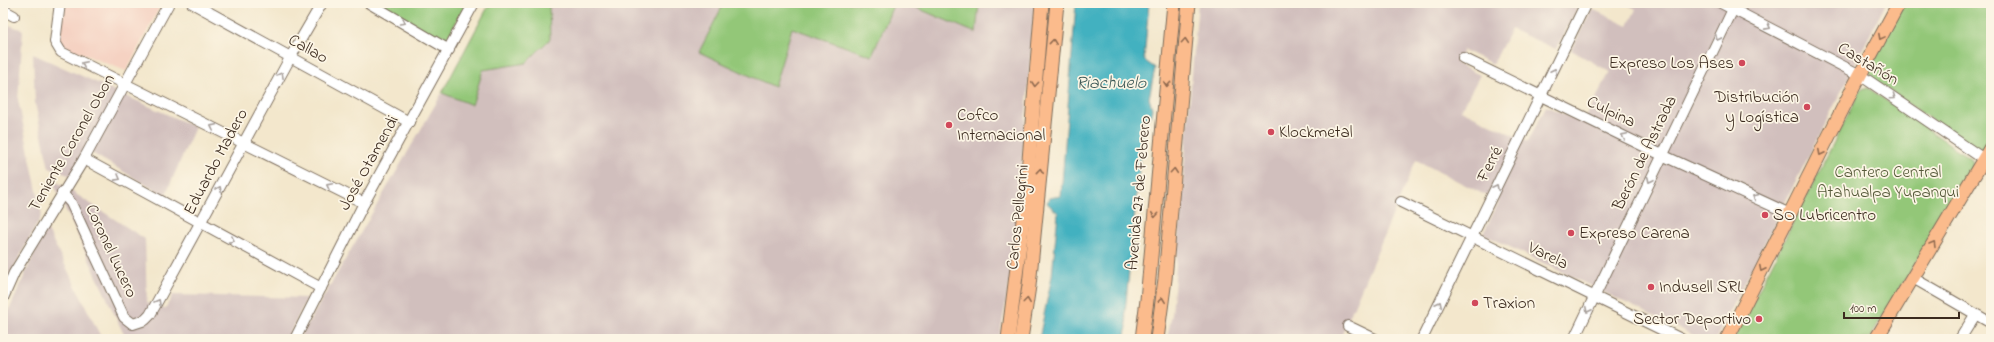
<svg xmlns="http://www.w3.org/2000/svg" width="1994" height="342" font-family="'Indie Flower',sans-serif">
<style>
.built{fill:#f5d2c2}
.industrial{fill:#d1bfbd}
.green{fill:#93c778;stroke:#67784b}
.water{fill:#43b1c0;stroke:#3f6e6f}
.lines{fill:none;stroke-linecap:round;stroke-linejoin:round}
.minor-casing{stroke:#7b6c5b;stroke-width:12}
.major-casing{stroke:#7b6c5b;stroke-width:15}
.minor{stroke:#fff;stroke-width:10}
.major{stroke:#fbbb8c;stroke-width:13}
.oneway{stroke:#a79f9a}
.oneway2{stroke:#916b50}
.poi-dot{fill:#d1495b;stroke:#fcf5e5;stroke-width:1.5}
.labels{text-anchor:middle;dominant-baseline:central;stroke-width:3.5;stroke-linejoin:round;paint-order:stroke}
.street-label{font-size:17px;fill:#3b2a1e;stroke:#fcf5e5}
.poi-label{font-size:17px;fill:#3b2a1e;stroke:#fcf5e5;text-anchor:start}
.park-label{font-size:17px;fill:#555939;stroke:#fcf5e5}
.water-label{font-size:18px;font-style:italic;fill:#3e5957;stroke:#fcf5e5}
</style>
<rect width="100%" height="100%" fill="#fcf5e5"/>
<filter id="ink" filterUnits="userSpaceOnUse"><feTurbulence type="fractalNoise" baseFrequency=".025" numOctaves="2"/><feDisplacementMap in="SourceGraphic" scale="8" xChannelSelector="R" yChannelSelector="G"/><feConvolveMatrix kernelMatrix="1 2 1 2 8 2 1 2 1" color-interpolation-filters="sRGB"/></filter>
<filter id="wash" filterUnits="userSpaceOnUse"><feTurbulence type="fractalNoise" baseFrequency=".012" numOctaves="4" result="noise"/><feDisplacementMap in="SourceGraphic" scale="16" xChannelSelector="R" yChannelSelector="G"/><feGaussianBlur stdDeviation="0.9" result="paint"/><feColorMatrix in="noise" values="0 0 0 0 0 0 0 0 0 0 0 0 0 0 0 0 0 1.4 0 .05"/><feComposite in="paint" operator="in"/></filter>
<g filter="url(#wash)">
<rect width="100%" height="100%" fill="#f3e7cc"/>
<!-- built -->
<polygon class="built" points="66,3 162,3 126,71 58,44"/>
<!-- industrial -->
<g class="industrial">
<polygon points="490,3 1035,3 1014,259 999,339 299,339 442,93"/>
<polygon points="1198,3 1576,3 1579,5 1556,49 1511,29 1493,64 1463,50 1457,64 1480,75 1461,110 1528,142 1546,106 1583,123 1610,72 1571,50 1592,9 1628,26 1636,9 1628,5 1629,3 1886,3 1716,339 1701,339 1483,234 1499,202 1416,160 1340,339 1167,339 1172,314"/>
<polygon points="3,23 23,30 18,100 42,215 3,288"/>
<polygon points="33,54 195,127 165,196 90,152 71,176 49,168 35,103"/>
<polygon points="51,178 145,239 147,303 165,309 173,295 307,298 287,339 126,339"/>
<polygon points="46,227 102,339 3,339 3,324"/>
</g>
<!-- green -->
<g class="green">
<polygon points="376,3 467,3 445,42"/>
<polygon points="490,3 547,3 549,5 550,39 526,63 483,70 472,105 442,93"/>
<polygon points="724,3 894,3 872,56 792,28 774,87 699,52"/>
<polygon points="905,3 979,3 976,33"/>
<path d="M1903,3H1991V136C1986,144 1984,151 1975,150L1871,78L1869,71Z"/>
<polygon points="1864,88 1868,88 1971,159 1973,165 1971,171 1869,339 1734,339 1860,91"/>
</g>
<!-- water -->
<polygon class="water" points="1076,3 1149,3 1144,60 1155,68 1149,98 1152,108 1151,116 1144,120 1125,312 1127,327 1124,339 1039,339 1052,276 1058,213 1047,203 1049,198 1061,196"/>
</g>
<g filter="url(#ink)">
<g class="lines">
<defs>
<g id="minor">
<polyline points="60,3 55,42 61,52 364,203"/>
<polyline points="192,3 409,122"/>
<polyline points="369,3 449,50"/>
<polyline points="1721,3 1860,75 1991,164"/>
<polyline points="3,10 14,16"/>
<polyline points="1463,58 1662,155 1790,214"/>
<polyline points="84,159 321,288"/>
<polyline points="62,193 71,203 124,317 133,324 145,320 150,315 290,58 322,3"/>
<polyline points="1401,202 1681,339"/>
<polyline points="1913,278 1991,323"/>
<polyline points="3,298 14,273 84,159 169,3"/>
<polyline points="1348,326 1375,339"/>
<polyline points="295,339 364,203 474,3"/>
<polyline points="1422,339 1586,3"/>
<polyline points="1574,339 1736,3"/>
<polyline points="1960,339 1975,315"/>
</g>
<g id="major">
<polyline points="1008,339 1026,196 1042,3"/>
<polyline points="1021,339 1029,286 1057,3"/>
<polyline points="1142,339 1147,300 1174,3"/>
<polyline points="1157,339 1165,279 1189,3"/>
<polyline points="1727,339 1854,86 1899,3"/>
<polyline points="1876,339 1991,147"/>
</g>
</defs>
<!-- minor casing -->
<use href="#minor" class="minor-casing"/>
<!-- major casing -->
<use href="#major" class="major-casing"/>
<!-- minor -->
<use href="#minor" class="minor"/>
<!-- major -->
<use href="#major" class="major"/>
</g>
<!-- one-way arrows -->
<defs><path id="oneway-chevron" d="M-2-3.5L2.5 0L-2 3.5" fill="none" stroke-width="1.6" stroke-linecap="round" stroke-linejoin="round"/></defs>
<g class="oneway">
<use href="#oneway-chevron" transform="translate(403 22) rotate(30)"/>
<use href="#oneway-chevron" transform="translate(1768 27) rotate(28)"/>
<use href="#oneway-chevron" transform="translate(1718 38) rotate(116)"/>
<use href="#oneway-chevron" transform="translate(84 64) rotate(-154)"/>
<use href="#oneway-chevron" transform="translate(1554 71) rotate(-64)"/>
<use href="#oneway-chevron" transform="translate(281 75) rotate(-61)"/>
<use href="#oneway-chevron" transform="translate(1893 97) rotate(35)"/>
<use href="#oneway-chevron" transform="translate(213 127) rotate(-154)"/>
<use href="#oneway-chevron" transform="translate(1624 136) rotate(-154)"/>
<use href="#oneway-chevron" transform="translate(118 178) rotate(29)"/>
<use href="#oneway-chevron" transform="translate(1650 180) rotate(115)"/>
<use href="#oneway-chevron" transform="translate(329 186) rotate(-153)"/>
<use href="#oneway-chevron" transform="translate(1496 187) rotate(-63)"/>
<use href="#oneway-chevron" transform="translate(219 189) rotate(-62)"/>
<use href="#oneway-chevron" transform="translate(1755 197) rotate(-155)"/>
<use href="#oneway-chevron" transform="translate(232 240) rotate(28)"/>
<use href="#oneway-chevron" transform="translate(158 302) rotate(-61)"/>
<use href="#oneway-chevron" transform="translate(1439 304) rotate(-64)"/>
<use href="#oneway-chevron" transform="translate(1588 310) rotate(116)"/>
</g>
<g class="oneway2">
<use href="#oneway-chevron" transform="translate(1881 37) rotate(118)"/>
<use href="#oneway-chevron" transform="translate(1185 41) rotate(-85)"/>
<use href="#oneway-chevron" transform="translate(1053 42) rotate(-84)"/>
<use href="#oneway-chevron" transform="translate(1035 84) rotate(95)"/>
<use href="#oneway-chevron" transform="translate(1167 84) rotate(95)"/>
<use href="#oneway-chevron" transform="translate(1821 153) rotate(117)"/>
<use href="#oneway-chevron" transform="translate(1040 171) rotate(-84)"/>
<use href="#oneway-chevron" transform="translate(1174 171) rotate(-85)"/>
<use href="#oneway-chevron" transform="translate(1155 215) rotate(95)"/>
<use href="#oneway-chevron" transform="translate(1933 244) rotate(-59)"/>
<use href="#oneway-chevron" transform="translate(1762 269) rotate(117)"/>
<use href="#oneway-chevron" transform="translate(1162 300) rotate(-83)"/>
<use href="#oneway-chevron" transform="translate(1027 301) rotate(-83)"/>
</g>
</g>
<!-- markers -->
<g class="poi-dot">
<circle cx="1742" cy="63" r="4"/>
<circle cx="1807" cy="107" r="4"/>
<circle cx="949" cy="125" r="4"/>
<circle cx="1271" cy="132" r="4"/>
<circle cx="1765" cy="215" r="4"/>
<circle cx="1571" cy="233" r="4"/>
<circle cx="1651" cy="287" r="4"/>
<circle cx="1475" cy="303" r="4"/>
<circle cx="1759" cy="319" r="4"/>
</g>
<g class="labels">
<!-- street labels -->
<g class="street-label">
<text transform="translate(308 49) rotate(29)">Callao</text>
<text transform="translate(1868 64) rotate(31)">Castañón</text>
<text transform="translate(1611 112) rotate(26)">Culpina</text>
<text transform="translate(72 143) rotate(-60)">Teniente Coronel Obon</text>
<text transform="translate(1645 153) rotate(-64)">Berón de Astrada</text>
<text transform="translate(216 162) rotate(-62)">Eduardo Madero</text>
<text transform="translate(369 163) rotate(-61)">José Otamendi</text>
<text transform="translate(1490 164) rotate(-63)">Ferré</text>
<text transform="translate(1139 193) rotate(-85)">Avenida 27 de Febrero</text>
<text transform="translate(1018 217) rotate(-84)">Carlos Pellegrini</text>
<text transform="translate(111 251) rotate(65)">Coronel Lucero</text>
<text transform="translate(1548 256) rotate(26)">Varela</text>
</g>
<!-- poi labels -->
<g class="poi-label">
<text x="1734" y="63" text-anchor="end">Expreso Los Ases</text>
<text x="1799" y="97" text-anchor="end">Distribución<tspan x="1799" dy="20">y Logística</tspan></text>
<text x="957" y="115">Cofco<tspan x="957" dy="20">Internacional</tspan></text>
<text x="1279" y="132">Klockmetal</text>
<text x="1773" y="215">SO Lubricentro</text>
<text x="1579" y="233">Expreso Carena</text>
<text x="1659" y="287">Indusell SRL</text>
<text x="1483" y="303">Traxion</text>
<text x="1751" y="319" text-anchor="end">Sector Deportivo</text>
</g>
<!-- park labels -->
<g class="park-label">
<text x="1888" y="172">Cantero Central<tspan x="1888" dy="20">Atahualpa Yupanqui</tspan></text>
</g>
<!-- water labels -->
<g class="water-label">
<text x="1111" y="84">Riachuelo</text>
</g>
</g>
<!-- margin -->
<rect width="1994" height="342" fill="none" stroke="#fcf5e5" stroke-width="16"/>
<!-- scale -->
<path d="M1844 312v6h115v-6" fill="none" stroke="#3b2a1e" stroke-width="2"/>
<text x="1850" y="312" font-size="12" fill="#3b2a1e" stroke="#fcf5e5" stroke-width="3" paint-order="stroke">100 m</text>
</svg>
